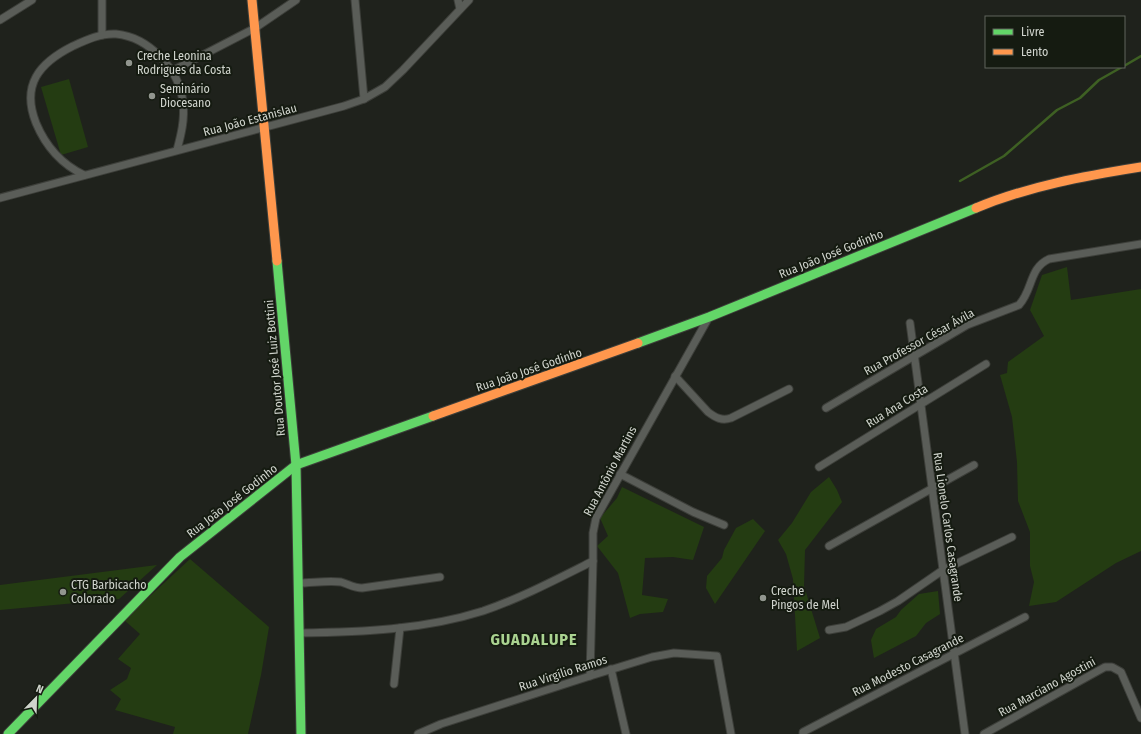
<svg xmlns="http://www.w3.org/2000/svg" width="1141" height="734" font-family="'Fira Sans Condensed',sans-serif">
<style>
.green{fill:#243c12}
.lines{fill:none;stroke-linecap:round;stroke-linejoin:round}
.stream{stroke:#3e6023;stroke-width:2.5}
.street-casing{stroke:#3d3f3a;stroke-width:9}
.fast-casing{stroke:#3d3f3a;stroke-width:11}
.slow-casing{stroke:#3d3f3a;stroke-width:11}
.street{stroke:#5a5d58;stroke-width:7}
.fast{stroke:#63d668;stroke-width:9}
.slow{stroke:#ff974d;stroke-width:9}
.poi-dot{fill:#92968f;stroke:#151b11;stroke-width:1.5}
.labels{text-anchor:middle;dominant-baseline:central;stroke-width:4;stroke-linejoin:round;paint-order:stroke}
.poi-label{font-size:12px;fill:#d0d4cd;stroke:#151b11;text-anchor:start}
.street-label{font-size:12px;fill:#d0d4cd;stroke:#151b11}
.district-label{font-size:16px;font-weight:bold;letter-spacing:1px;fill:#aad390;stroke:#151b11}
</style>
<rect width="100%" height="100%" fill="#1f221c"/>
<!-- green -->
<g class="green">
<polygon points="69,79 88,147 61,155 41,87"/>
<polygon points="1067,267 1071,300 1141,289 1141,551 1116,563 1056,602 1029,606 1034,582 1030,566 1030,532 1018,501 1017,462 1012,417 1000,375 1007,373 1008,362 1044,336 1030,310 1042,275"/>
<polygon points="829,477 837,490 842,502 805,550 804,586 820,638 797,651 793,579 786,554 778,540 792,523 811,492"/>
<polygon points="622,487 704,527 693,560 673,557 645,558 642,595 668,599 663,612 640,614 630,618 618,573 597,546 608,536 600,518 617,498"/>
<polygon points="753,519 765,531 715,604 706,588 707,576 722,558 724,550 736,528"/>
<polygon points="190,559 269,627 261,675 248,734 173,734 175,727 115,710 121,699 110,690 127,679 131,668 118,659 140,634 124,620"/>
<polygon points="157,565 119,599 0,610 0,585"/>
<polygon points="938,591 940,614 926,623 916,636 874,658 871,640 876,629 896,617 901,610 919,594"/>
</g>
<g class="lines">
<!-- stream -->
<g class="stream">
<polyline points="1124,66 1141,56"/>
<polyline points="960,181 1004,156 1057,110 1080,98 1099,80 1122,67"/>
</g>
<defs>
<g id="street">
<polyline points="355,0 364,99"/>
<polyline points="458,0 460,9"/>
<polyline points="0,20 32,0"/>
<polyline points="102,35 102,0"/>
<polyline points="172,71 255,28 296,0"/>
<path d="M84,175C61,164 46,147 36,123C21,85 39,63 73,46C86,40 101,33 116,34C149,37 180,70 183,103C185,119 181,135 177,150"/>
<polyline points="0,198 344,106 364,99 385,87 403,70 469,0"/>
<polyline points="910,323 965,734"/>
<path d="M675,376L708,412C716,418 722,421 731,418L789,389"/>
<path d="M826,408L967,325L1019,305C1033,290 1029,268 1049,259L1141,244"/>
<polyline points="819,467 986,364"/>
<polyline points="620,474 693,512 724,525"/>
<polyline points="829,546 974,465"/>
<path d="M298,583C312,583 328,580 341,582C348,584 354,588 362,588L440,577"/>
<polyline points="829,630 846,627 880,611 898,601 943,570 1012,537"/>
<path d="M299,633C361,632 423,630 483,611C521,598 557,579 593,561"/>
<polyline points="611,669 626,734"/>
<polyline points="590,676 593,561 593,533 596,518 709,317"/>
<polyline points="394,684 400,628"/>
<polyline points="418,734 441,724 590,676 652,657 674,653 717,656 731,734"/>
<polyline points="803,734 803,732 1025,617"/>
<polyline points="984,734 1105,667 1112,667 1121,672 1141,718"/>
</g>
<g id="fast">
<polyline points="277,261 296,465 301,734"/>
<polyline points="638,343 709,317 976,208"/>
<polyline points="8,734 180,557 296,465 433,416"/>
</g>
<g id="slow">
<polyline points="252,0 277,261"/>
<path d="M976,208C1029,186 1085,176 1141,167"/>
<polyline points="433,416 638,343"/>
</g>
</defs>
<!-- street casing -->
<use href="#street" class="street-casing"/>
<!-- fast casing -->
<use href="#fast" class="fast-casing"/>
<!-- slow casing -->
<use href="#slow" class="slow-casing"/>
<!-- street -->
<use href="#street" class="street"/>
<!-- fast -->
<use href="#fast" class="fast"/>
<!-- slow -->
<use href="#slow" class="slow"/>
</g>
<!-- markers -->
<g class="poi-dot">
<circle cx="129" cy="63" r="4"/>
<circle cx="152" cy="96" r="4"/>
<circle cx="63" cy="592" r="4"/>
<circle cx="763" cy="598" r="4"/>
</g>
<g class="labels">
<!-- poi labels -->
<g class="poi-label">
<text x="137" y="56">Creche Leonina<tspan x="137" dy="14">Rodrigues da Costa</tspan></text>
<text x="160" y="89">Seminário<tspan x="160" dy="14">Diocesano</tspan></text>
<text x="71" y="585">CTG Barbicacho<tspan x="71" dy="14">Colorado</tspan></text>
<text x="771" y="591">Creche<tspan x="771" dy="14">Pingos de Mel</tspan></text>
</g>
<!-- street labels -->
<g class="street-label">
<text transform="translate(250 120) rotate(-15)">Rua João Estanislau</text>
<text transform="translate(831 254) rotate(-22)">Rua João José Godinho</text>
<text transform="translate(919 342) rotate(-29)">Rua Professor César Ávila</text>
<text transform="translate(275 368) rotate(-95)">Rua Doutor José Luiz Bottini</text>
<text transform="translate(529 370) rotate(-19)">Rua João José Godinho</text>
<text transform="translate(897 406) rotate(-32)">Rua Ana Costa</text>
<text transform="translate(610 471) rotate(-62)">Rua Antônio Martins</text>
<text transform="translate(232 501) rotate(-38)">Rua João José Godinho</text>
<text transform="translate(948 527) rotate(82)">Rua Lionelo Carlos Casagrande</text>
<text transform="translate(908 665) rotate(-27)">Rua Modesto Casagrande</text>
<text transform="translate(563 673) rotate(-18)">Rua Virgílio Ramos</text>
<text transform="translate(1047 687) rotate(-29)">Rua Marciano Agostini</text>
</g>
<!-- district labels -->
<g class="district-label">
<text x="534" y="639">GUADALUPE</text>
</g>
</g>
<!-- legend -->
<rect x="985" y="16" width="140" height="52" fill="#151b11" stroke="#60655c"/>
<rect x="993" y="29" width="20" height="6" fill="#63d668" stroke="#60655c"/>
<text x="1021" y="36" font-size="12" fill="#d0d4cd">Livre</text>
<rect x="993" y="49" width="20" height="6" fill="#ff974d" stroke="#60655c"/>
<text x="1021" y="56" font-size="12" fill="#d0d4cd">Lento</text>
<!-- north arrow -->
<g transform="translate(36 698) rotate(23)" stroke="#151b11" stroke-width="3" paint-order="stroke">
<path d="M0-3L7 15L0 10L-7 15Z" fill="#d0d4cd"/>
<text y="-6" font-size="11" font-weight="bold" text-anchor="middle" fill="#d0d4cd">N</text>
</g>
</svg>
